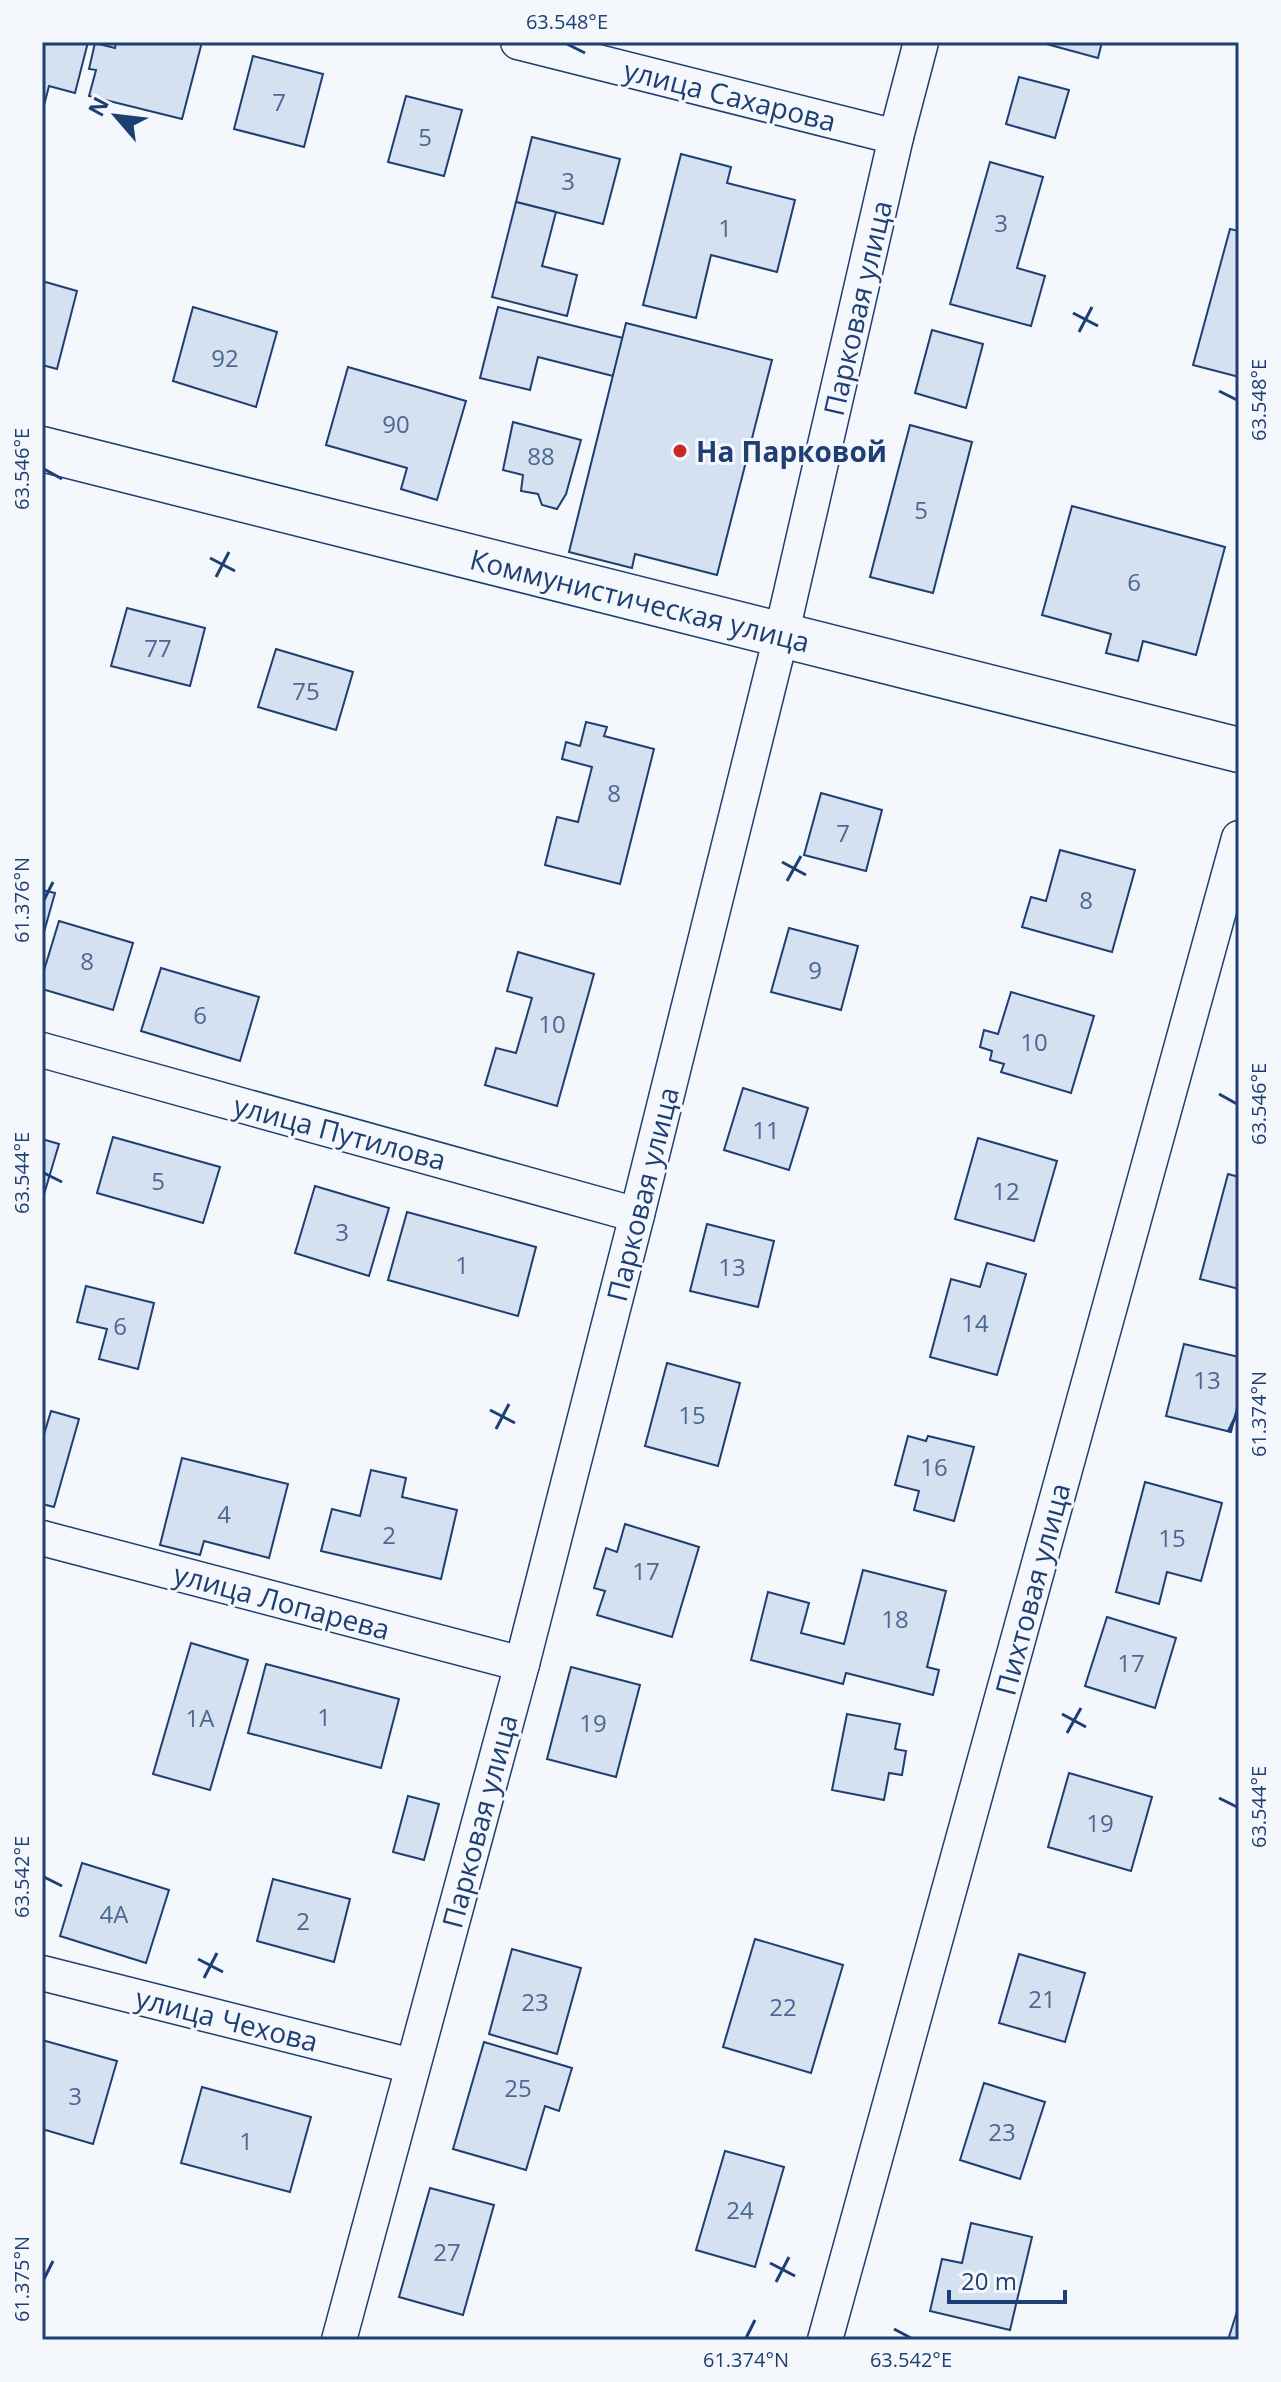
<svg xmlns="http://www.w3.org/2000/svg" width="1281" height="2382" font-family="'Open Sans',sans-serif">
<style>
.building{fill:#d5e0f0;stroke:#1d3f73;stroke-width:2}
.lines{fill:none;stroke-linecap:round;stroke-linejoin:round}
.minor-casing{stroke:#1d3f73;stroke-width:37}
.tertiary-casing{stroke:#1d3f73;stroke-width:47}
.minor{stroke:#f4f7fb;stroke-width:34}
.tertiary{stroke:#f4f7fb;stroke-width:44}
.ticks{fill:none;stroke:#1d3f73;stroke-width:3}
.poi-dot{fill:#c62828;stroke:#f4f7fb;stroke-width:3}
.labels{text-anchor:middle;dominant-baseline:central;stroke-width:6;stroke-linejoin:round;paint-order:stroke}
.number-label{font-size:24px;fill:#4b6792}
.street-label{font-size:28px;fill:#1d3f73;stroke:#f4f7fb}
.poi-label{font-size:28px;font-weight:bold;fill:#1d3f73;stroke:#f4f7fb;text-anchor:start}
.neatline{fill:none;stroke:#1d3f73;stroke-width:3}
.ticks-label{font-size:20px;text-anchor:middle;fill:#1d3f73}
</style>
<rect width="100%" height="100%" fill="#f4f7fb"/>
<!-- building -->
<g class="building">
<polygon points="42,42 88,42 75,93 49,86 42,113"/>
<polygon points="116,42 202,42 182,119 89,96 96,70 89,69 95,43 115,48"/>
<polygon points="1039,42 1102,42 1098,58"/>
<polygon points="253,56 323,74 304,147 234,129"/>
<polygon points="1019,77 1069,90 1055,138 1006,124"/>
<polygon points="406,96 462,110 444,176 388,162"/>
<polygon points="532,137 620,159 603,224 516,202"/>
<polygon points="681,154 731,167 727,183 795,200 777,272 711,255 696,318 643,305"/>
<polygon points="990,162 1043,177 1017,268 1045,276 1031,326 950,304"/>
<polygon points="516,202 556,212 542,266 577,275 567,316 492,297"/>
<polygon points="1230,229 1239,231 1239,377 1193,365"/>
<polygon points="42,281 77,291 57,369 42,365"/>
<polygon points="193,307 277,332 256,407 173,381"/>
<polygon points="498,307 623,338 613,376 538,357 530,390 480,378"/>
<polygon points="626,323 772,360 717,575 635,554 632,568 569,552"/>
<polygon points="932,330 983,344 966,408 915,393"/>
<polygon points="348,367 466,401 437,500 401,489 407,468 326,445"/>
<polygon points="513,422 581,440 566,494 557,509 542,505 538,494 521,491 523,475 503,470"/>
<polygon points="910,425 972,442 933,593 870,577"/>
<polygon points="1072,506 1225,547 1196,655 1143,641 1138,661 1106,653 1111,634 1042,615"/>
<polygon points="127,608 205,628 190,686 111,666"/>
<polygon points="276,649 353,672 336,730 258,707"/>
<polygon points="586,722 607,727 604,736 654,749 620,884 545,865 557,817 578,822 592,767 562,759 566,742 580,746"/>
<polygon points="821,793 882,810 866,871 804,855"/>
<polygon points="1060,850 1135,870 1112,952 1022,927 1031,897 1046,901"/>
<polygon points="42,890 55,893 42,939"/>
<polygon points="59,921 133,943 113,1010 42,989 42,977"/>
<polygon points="789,928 858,946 841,1010 771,992"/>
<polygon points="518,952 594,974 557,1106 485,1085 496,1048 516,1053 532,998 507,991"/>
<polygon points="161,968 259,997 240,1061 141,1031"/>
<polygon points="1011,992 1094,1016 1071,1093 1001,1072 1004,1064 990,1060 992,1051 980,1047 984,1030 998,1034"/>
<polygon points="743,1088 808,1108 789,1170 724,1150"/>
<polygon points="113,1137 220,1167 203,1223 97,1193"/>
<polygon points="978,1138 1057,1161 1034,1241 955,1219"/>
<polygon points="42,1139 59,1144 42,1201"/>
<polygon points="1228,1174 1239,1177 1239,1289 1200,1279"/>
<polygon points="315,1186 389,1208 369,1276 295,1253"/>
<polygon points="407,1212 536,1247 518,1316 388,1280"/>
<polygon points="707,1224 774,1241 758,1307 690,1291"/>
<polygon points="987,1263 1026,1274 997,1375 930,1357 951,1279 980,1287"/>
<polygon points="86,1286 154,1303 138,1369 99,1359 107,1329 77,1322"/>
<polygon points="1184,1344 1239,1357 1239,1400 1231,1432 1166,1416"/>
<polygon points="667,1363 740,1383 718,1466 645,1446"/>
<polygon points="51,1411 79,1419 54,1507 42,1504 42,1441"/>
<polygon points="908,1436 926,1441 928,1436 974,1447 954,1521 914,1510 919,1491 895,1485"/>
<polygon points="182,1458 288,1484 269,1558 204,1541 200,1555 160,1545"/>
<polygon points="371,1470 406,1478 402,1497 457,1510 441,1579 321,1551 332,1509 360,1516"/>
<polygon points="1145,1482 1222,1503 1201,1581 1167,1572 1159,1604 1116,1592"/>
<polygon points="625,1524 699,1547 672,1637 597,1615 605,1591 594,1588 606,1548 617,1552"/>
<polygon points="863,1570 946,1591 927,1667 939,1670 933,1695 846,1673 843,1684 751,1660 768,1592 809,1603 801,1633 844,1644"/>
<polygon points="1107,1617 1176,1638 1155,1708 1085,1686"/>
<polygon points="191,1643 248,1660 210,1790 153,1774"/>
<polygon points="266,1664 399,1699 381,1768 248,1733"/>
<polygon points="571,1667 640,1685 616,1777 547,1759"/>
<polygon points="847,1714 900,1724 895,1749 906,1751 902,1775 889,1773 884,1800 832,1790"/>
<polygon points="1069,1773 1152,1797 1131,1871 1048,1847"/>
<polygon points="408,1796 439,1804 424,1860 393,1852"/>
<polygon points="82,1863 169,1890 146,1963 60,1936"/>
<polygon points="273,1879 350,1899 334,1962 257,1941"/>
<polygon points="755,1939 843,1965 811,2073 723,2047"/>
<polygon points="512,1949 581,1968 557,2054 489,2034"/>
<polygon points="1019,1954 1085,1973 1065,2042 999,2023"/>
<polygon points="42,2040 117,2061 93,2144 42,2129"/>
<polygon points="484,2042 572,2068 559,2111 545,2106 526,2170 453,2149"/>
<polygon points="984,2083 1045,2102 1020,2179 960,2160"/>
<polygon points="202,2087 311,2117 290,2192 181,2163"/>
<polygon points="725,2151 784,2167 755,2267 696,2250"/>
<polygon points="430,2188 494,2205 463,2315 399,2297"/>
<polygon points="971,2223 1032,2237 1010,2330 930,2311 942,2259 962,2263"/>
<polygon points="1239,2305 1239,2340 1228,2340"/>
</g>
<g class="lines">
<defs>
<g id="minor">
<polyline points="518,42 896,137"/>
<polyline points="42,1050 637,1215"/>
<polyline points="42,1538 522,1664"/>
<polyline points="42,1973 412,2066"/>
<polyline points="339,2340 522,1664 637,1215 781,636 896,137 921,42"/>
<polyline points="825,2340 1239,838"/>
</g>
<polyline id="tertiary" points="42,449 1239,750"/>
</defs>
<!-- minor casing -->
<use href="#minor" class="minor-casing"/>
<!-- tertiary casing -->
<use href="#tertiary" class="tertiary-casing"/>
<!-- minor -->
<use href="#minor" class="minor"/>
<!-- tertiary -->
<use href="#tertiary" class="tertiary"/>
</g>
<!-- ticks -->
<path class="ticks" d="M567,44L585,53M1073,313L1098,326M1079,332L1092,307M1219,391L1237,400M44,469L62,479M210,558L235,571M216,577L229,552M782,862L806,875M787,881L801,856M44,900L53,882M1219,1094L1237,1104M44,1173L62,1182M490,1410L515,1423M496,1429L509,1404M1228,1432L1237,1414M1062,1714L1086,1727M1067,1733L1081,1708M1219,1798L1237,1807M44,1877L62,1886M198,1959L223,1972M204,1978L217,1953M770,2263L795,2276M44,2279L53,2261M776,2282L789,2257M894,2329L911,2338M746,2338L755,2320"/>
<!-- markers -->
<circle class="poi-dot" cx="680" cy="451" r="8"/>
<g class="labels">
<!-- number labels -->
<g class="number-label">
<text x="279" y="101">7</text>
<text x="425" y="136">5</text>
<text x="568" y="180">3</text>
<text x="1001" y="222">3</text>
<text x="725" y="227">1</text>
<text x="225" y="357">92</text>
<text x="396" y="423">90</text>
<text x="541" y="455">88</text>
<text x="921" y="509">5</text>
<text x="1134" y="581">6</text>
<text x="158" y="647">77</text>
<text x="306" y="690">75</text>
<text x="614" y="792">8</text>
<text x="843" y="832">7</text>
<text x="1086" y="899">8</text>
<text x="87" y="960">8</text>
<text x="815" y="969">9</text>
<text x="200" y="1014">6</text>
<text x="552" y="1023">10</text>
<text x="1034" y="1041">10</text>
<text x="766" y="1129">11</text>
<text x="158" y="1180">5</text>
<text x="1006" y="1190">12</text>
<text x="342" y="1231">3</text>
<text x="462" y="1264">1</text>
<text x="732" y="1266">13</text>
<text x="975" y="1322">14</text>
<text x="120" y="1325">6</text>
<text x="1207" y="1379">13</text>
<text x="692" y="1414">15</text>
<text x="934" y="1466">16</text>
<text x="224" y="1513">4</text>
<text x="389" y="1534">2</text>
<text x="1172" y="1537">15</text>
<text x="646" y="1570">17</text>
<text x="895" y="1618">18</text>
<text x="1131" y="1662">17</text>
<text x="324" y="1716">1</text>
<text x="200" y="1717">1А</text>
<text x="593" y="1722">19</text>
<text x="1100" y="1822">19</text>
<text x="114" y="1913">4А</text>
<text x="303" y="1920">2</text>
<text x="1042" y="1998">21</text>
<text x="535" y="2001">23</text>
<text x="783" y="2006">22</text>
<text x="518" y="2087">25</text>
<text x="75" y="2095">3</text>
<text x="1002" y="2131">23</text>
<text x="246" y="2140">1</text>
<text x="740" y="2209">24</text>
<text x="447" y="2251">27</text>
</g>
<!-- street labels -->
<g class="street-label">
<text transform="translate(730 95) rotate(14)">улица Сахарова</text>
<text transform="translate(857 308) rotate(-77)">Парковая улица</text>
<text transform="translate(640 600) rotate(14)">Коммунистическая улица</text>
<text transform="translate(340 1132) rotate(15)">улица Путилова</text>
<text transform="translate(642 1194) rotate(-76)">Парковая улица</text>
<text transform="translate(1032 1589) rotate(-75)">Пихтовая улица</text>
<text transform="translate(282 1601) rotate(15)">улица Лопарева</text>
<text transform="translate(479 1821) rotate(-75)">Парковая улица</text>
<text transform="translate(227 2019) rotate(14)">улица Чехова</text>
</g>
<!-- poi labels -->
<g class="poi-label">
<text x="696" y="451">На Парковой</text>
</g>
</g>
<!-- border -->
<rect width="1281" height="2382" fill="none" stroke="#f4f7fb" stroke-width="88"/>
<!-- north arrow -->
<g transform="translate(116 116) rotate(298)" stroke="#f4f7fb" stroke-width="6" paint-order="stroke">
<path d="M0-6L14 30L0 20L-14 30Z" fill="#1d3f73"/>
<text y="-12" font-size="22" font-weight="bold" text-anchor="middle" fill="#1d3f73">N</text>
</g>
<!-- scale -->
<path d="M949 2290v12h116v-12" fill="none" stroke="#1d3f73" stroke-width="4"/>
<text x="961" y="2290" font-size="24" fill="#1d3f73" stroke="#f4f7fb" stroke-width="6" paint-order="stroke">20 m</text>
<rect x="44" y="44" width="1193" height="2294" class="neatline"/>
<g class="ticks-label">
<text x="567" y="29">63.548°E</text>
<text transform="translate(1259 400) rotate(-90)" y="7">63.548°E</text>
<text transform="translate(22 469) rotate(-90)" y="7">63.546°E</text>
<text transform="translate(22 900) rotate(-90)" y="7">61.376°N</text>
<text transform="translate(1259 1104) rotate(-90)" y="7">63.546°E</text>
<text transform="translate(22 1173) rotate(-90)" y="7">63.544°E</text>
<text transform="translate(1259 1414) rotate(-90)" y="7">61.374°N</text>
<text transform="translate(1259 1807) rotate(-90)" y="7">63.544°E</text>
<text transform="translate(22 1877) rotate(-90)" y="7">63.542°E</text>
<text transform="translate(22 2279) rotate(-90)" y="7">61.375°N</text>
<text x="746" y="2367">61.374°N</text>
<text x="911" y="2367">63.542°E</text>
</g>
</svg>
